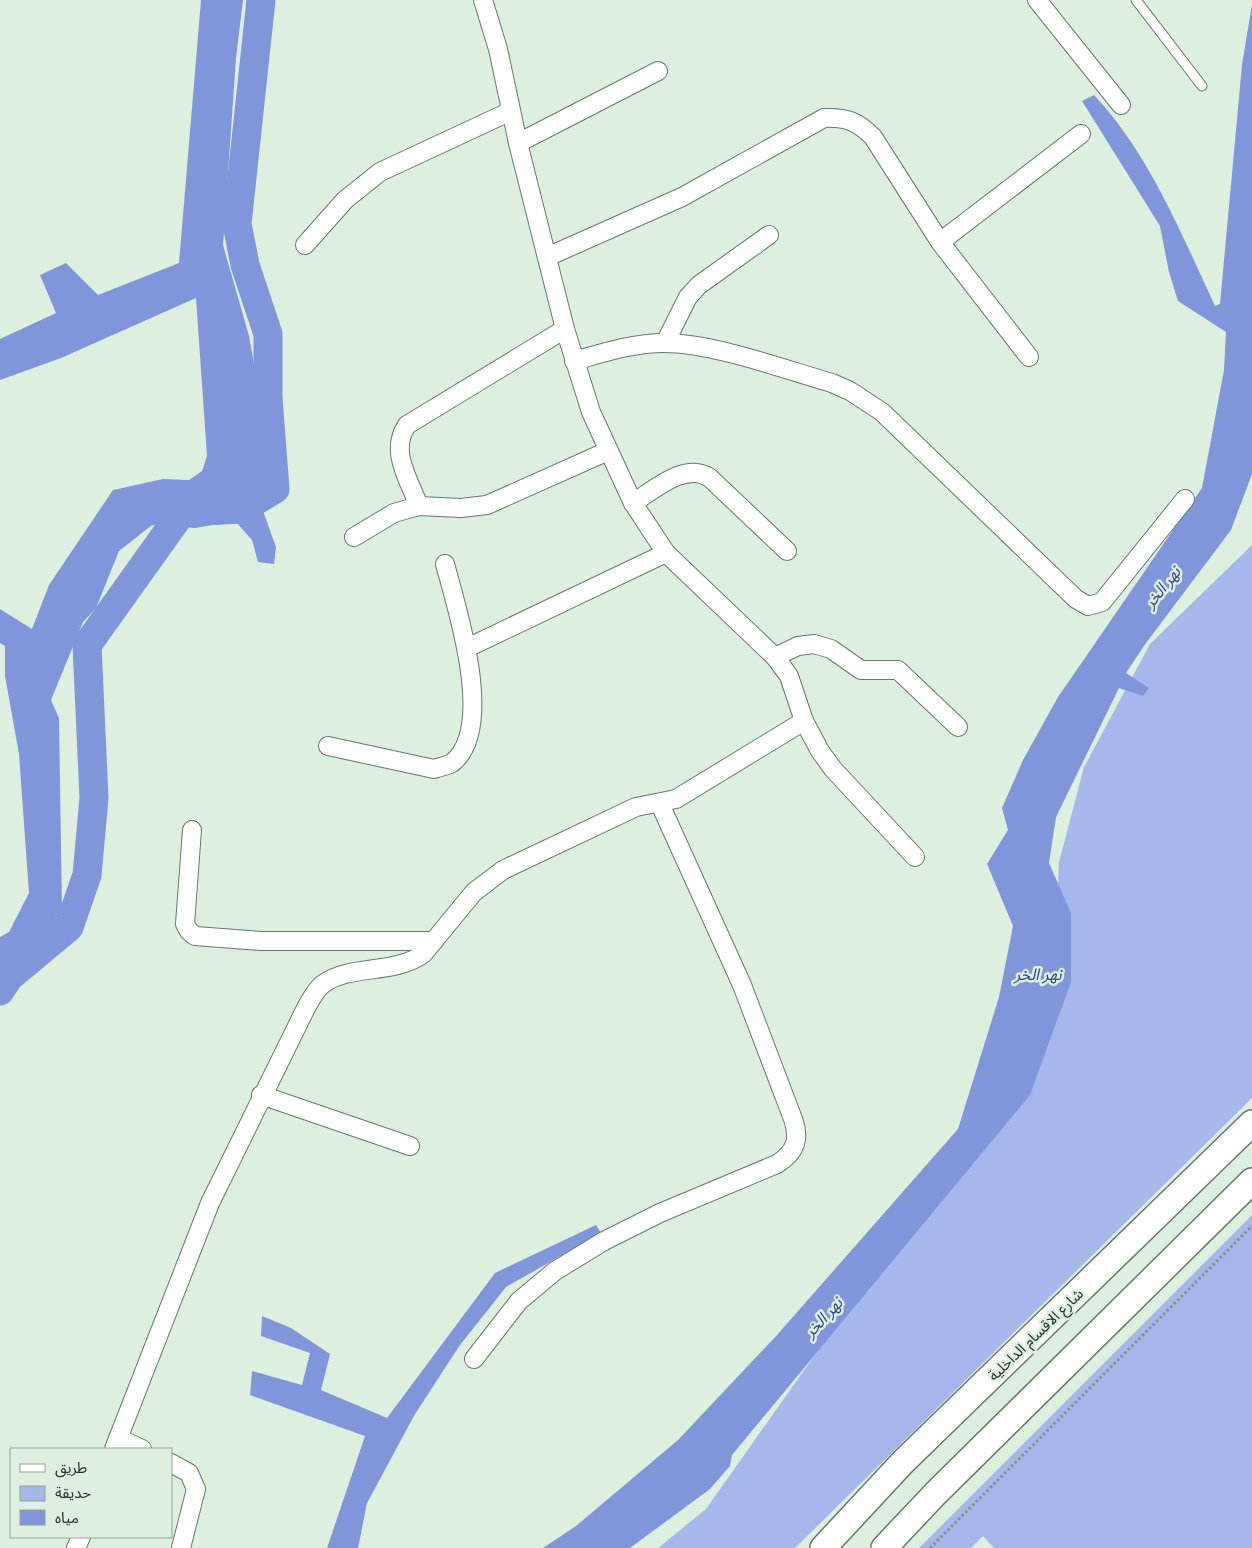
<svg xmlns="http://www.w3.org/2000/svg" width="1252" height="1548" font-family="'PT Serif','Noto Sans Arabic',serif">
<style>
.green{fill:#a6b8eb}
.water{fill:#8096db}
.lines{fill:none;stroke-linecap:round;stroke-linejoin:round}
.river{stroke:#8096db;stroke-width:29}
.lane-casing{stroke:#67786a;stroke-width:11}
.street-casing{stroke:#67786a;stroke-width:20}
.secondary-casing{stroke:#67786a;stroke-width:28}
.path{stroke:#859287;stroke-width:3;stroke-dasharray:2.5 2.5;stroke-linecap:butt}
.lane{stroke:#fff;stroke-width:9}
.street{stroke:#fff;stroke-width:18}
.secondary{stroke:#fff;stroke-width:25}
.labels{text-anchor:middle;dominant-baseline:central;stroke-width:5;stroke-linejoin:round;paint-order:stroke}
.street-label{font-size:15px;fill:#272e28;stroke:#ddefdf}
.water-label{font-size:16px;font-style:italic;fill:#304294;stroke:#ddefdf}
</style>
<rect width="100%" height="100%" fill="#ddefdf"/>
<!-- green -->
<g class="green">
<polygon points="1252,545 1252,1098 795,1548 658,1548 706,1509 1052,1019 1059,862 1084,767 1150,644"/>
<polygon points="1252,1215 1252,1548 994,1548 983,1536 971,1548 919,1548"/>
</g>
<!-- water -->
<g class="water">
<polygon points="201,0 243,0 236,58 223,245 249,336 258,386 263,511 276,547 274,564 258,562 252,540 235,521 195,528 152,525 119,551 96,608 83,622 51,700 59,718 62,911 40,940 0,982 0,937 9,932 29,893 19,754 5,676 5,646 0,643 0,609 32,629 49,585 113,490 163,479 189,480 202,471 207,456 196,298 61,358 0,380 0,339 56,313 40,275 66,263 98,295 179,263"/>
<path d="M1252,4V474L1231,530L1146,643L1126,673L1149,688L1143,696L1119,688L1056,817L1049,863L1071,913V982L1030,1095L732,1455L730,1466L710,1489L630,1548H543L576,1526L678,1440L777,1335L958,1129L999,997L1013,926L987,864L1008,830L1002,808L1023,760L1058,697L1202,488L1224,370L1226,332L1178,301L1169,272L1160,226L1082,101L1094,95C1148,152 1182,235 1215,306L1220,304L1242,65Z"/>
<polygon points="596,1225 601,1233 506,1287 460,1345 415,1414 367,1503 358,1548 327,1548 365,1436 250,1395 252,1371 302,1385 310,1353 261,1336 262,1316 291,1328 330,1354 321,1390 387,1418 495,1273"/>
</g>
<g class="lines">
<!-- river -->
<polyline class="river" points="0,991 9,977 69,927 87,875 94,798 87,645 182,512 242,509 275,489 268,398 268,334 245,265 237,224 261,0"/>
<defs>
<polyline id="lane" points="1136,0 1202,86"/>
<g id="street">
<polyline points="483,0 498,49 518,143 565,329 591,412 633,503 666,553 775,657 789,676 804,721 820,751 833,769 915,857"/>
<polyline points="1037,0 1121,105"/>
<polyline points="518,143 658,71"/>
<polyline points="940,242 1081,134"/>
<polyline points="305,245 345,200 380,172 511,111"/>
<path d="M547,257L682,197L824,118C846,117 857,121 873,137L940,242L1029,357"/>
<polyline points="665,343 688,297 699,285 769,235"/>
<path d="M574,361C603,353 633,343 664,343C713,343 783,369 832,383L850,391L882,412L1076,599L1088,606L1102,602L1185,499"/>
<path d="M633,503C654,490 685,461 710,478L787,551"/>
<path d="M419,506C409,480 389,451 407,425L565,329"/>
<polyline points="354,537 394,513 408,509 419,506 461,508 487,505 608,451"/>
<polyline points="467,648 666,553"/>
<polyline points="775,657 798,646 814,644 831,649 861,670 898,670 958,727"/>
<path d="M328,746L434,769C439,767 447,766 452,763C496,729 457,609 445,564"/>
<polyline points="192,830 185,924 189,931 195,936 261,941 434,941"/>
<polyline points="261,1095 410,1146"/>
<path d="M474,1359L519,1301L555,1271L604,1241L660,1213L777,1164C796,1152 800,1139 793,1119L742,985L660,804"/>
<polyline points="118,1438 142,1449"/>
<path d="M114,1449L210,1203L305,1010C310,1001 315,990 323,984C350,964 394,975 423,954L474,892L503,870L636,807L676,799L804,721"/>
<polyline points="171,1463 189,1473 196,1489 181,1548"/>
<polyline points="76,1548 81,1537"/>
</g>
<g id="secondary">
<polyline points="823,1548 903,1462 1252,1123"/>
<polyline points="884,1548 936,1493 1252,1181"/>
</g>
</defs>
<!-- lane casing -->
<use href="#lane" class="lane-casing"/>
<!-- street casing -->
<use href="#street" class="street-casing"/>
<!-- secondary casing -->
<use href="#secondary" class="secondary-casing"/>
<!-- path -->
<polyline class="path" points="930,1548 1252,1226"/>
<!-- lane -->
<use href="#lane" class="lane"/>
<!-- street -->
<use href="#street" class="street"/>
<!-- secondary -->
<use href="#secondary" class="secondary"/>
</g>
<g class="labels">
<!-- street labels -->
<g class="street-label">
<text transform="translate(1035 1334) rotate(-44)">شارع الاقسام الداخلية</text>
</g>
<!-- water labels -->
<g class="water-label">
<text transform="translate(1162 587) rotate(-51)">نهر الخر</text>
<text x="1038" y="974">نهر الخر</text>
<text transform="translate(823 1317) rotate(-47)">نهر الخر</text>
</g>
</g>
<!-- legend -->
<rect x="10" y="1448" width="162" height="90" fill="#ddefdf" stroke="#94a296"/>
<rect x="20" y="1464" width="25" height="8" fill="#ffffff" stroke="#94a296"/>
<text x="55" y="1473" font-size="15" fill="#272e28">طريق</text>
<rect x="20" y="1486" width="25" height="15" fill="#a6b8eb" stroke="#94a296"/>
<text x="55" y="1498" font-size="15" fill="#272e28">حديقة</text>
<rect x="20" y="1510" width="25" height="15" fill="#8096db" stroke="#94a296"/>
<text x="55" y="1523" font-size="15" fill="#272e28">مياه</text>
</svg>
